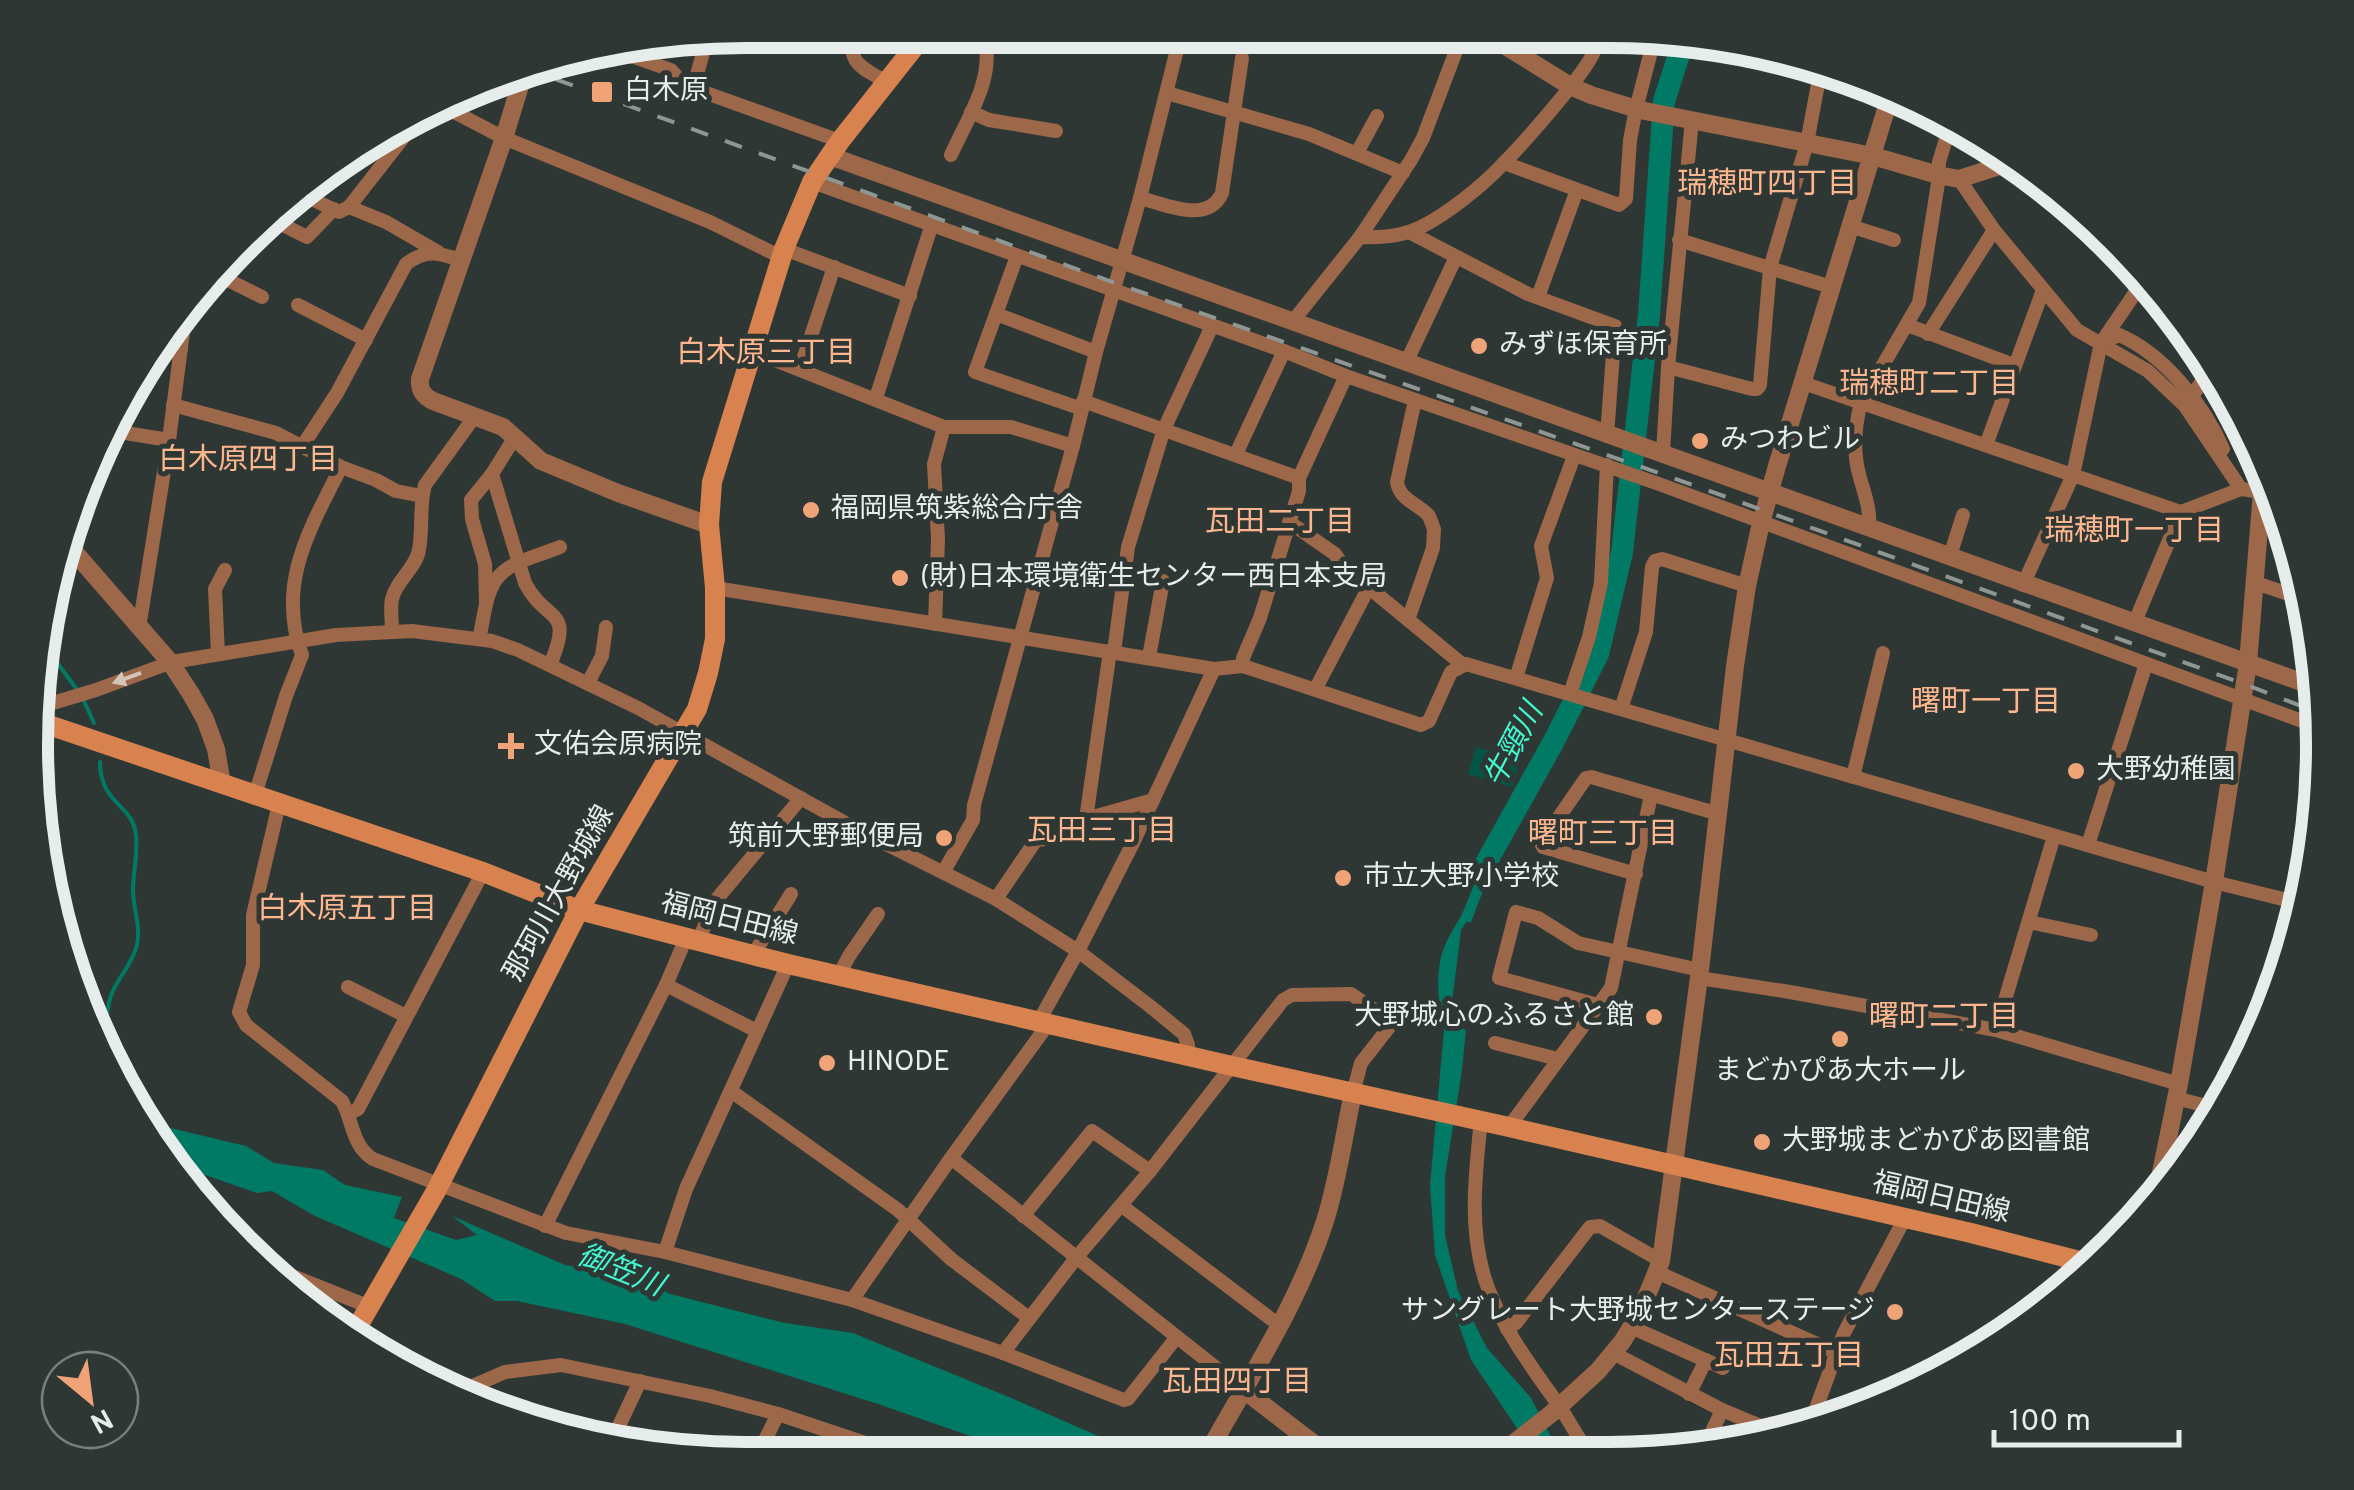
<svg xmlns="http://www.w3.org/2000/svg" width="2354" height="1490" font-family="Overpass,'Noto Sans JP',sans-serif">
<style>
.green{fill:#035546}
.water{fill:#007a64}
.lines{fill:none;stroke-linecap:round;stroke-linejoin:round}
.stream{stroke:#007a64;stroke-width:4}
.river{stroke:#007a64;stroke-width:22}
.minor{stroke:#9d6749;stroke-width:14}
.tertiary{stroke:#9d6749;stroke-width:18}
.secondary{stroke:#d7824f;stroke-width:20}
.rail{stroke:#8f9694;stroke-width:4;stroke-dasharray:18 18;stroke-linecap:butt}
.oneway{fill:#d1c5ba}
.poi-dot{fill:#efa377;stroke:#2e3734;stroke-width:4}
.labels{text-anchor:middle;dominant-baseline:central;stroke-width:10;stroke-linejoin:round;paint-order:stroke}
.poi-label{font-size:28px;fill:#e7edeb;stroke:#2e3734;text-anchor:start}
.street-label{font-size:28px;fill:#e7edeb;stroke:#2e3734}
.neighbourhood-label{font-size:30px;fill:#feb68e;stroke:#2e3734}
.water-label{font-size:30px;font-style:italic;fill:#41f7d0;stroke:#2e3734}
.rim{fill:none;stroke:#e7edeb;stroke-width:12}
</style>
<rect width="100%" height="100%" fill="#2e3734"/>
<!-- green -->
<polygon class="green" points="1476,747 1520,760 1512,787 1468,774"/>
<!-- water -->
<g class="water">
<path d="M1497,842L1489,875L1471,922H1466L1461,930L1450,1018L1466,1031L1461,1077L1445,1176V1235L1458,1291L1487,1348L1531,1398L1562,1458H1537L1471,1360L1435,1255L1430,1185L1444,1030C1438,1004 1434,968 1446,943C1451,931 1460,920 1465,907C1476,881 1480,866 1497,842Z"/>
<polygon points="141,1121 246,1146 274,1163 323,1170 345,1185 402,1197 394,1218 456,1240 477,1235 452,1216 565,1265 644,1280 670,1294 785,1323 853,1333 1016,1400 1144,1456 1028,1456 881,1405 625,1324 517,1301 495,1301 461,1279 315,1216 272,1191 257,1193 168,1162 150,1142"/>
</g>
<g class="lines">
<!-- stream -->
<g class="stream">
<polyline points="44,637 47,649 78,691"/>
<polyline points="83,699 94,723"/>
<path d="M100,762C100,805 134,804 136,836C138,854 133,872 133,890C133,909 141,925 137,945C133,963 119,976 112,993C106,1007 106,1025 104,1039"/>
</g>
<!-- river -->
<polyline class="river" points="1482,870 1554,741 1598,654 1622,552 1649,315 1664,101 1685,36"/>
<!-- minor -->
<g class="minor">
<path d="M847,31C855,68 855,63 886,82"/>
<polyline points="698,38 704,49 695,82 703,90"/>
<polyline points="617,51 671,70 684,85 840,141"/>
<polyline points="1167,93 1309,134 1403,173"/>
<polyline points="441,105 504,138 710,222 781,257"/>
<polyline points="971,112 989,120 1056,131"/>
<polyline points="1357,153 1377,116"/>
<path d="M951,155C969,115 997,76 983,32"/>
<polyline points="1504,163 1619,205 1626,199 1630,140 1636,109 1655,36"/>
<polyline points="1959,179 1994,230 2077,330 2148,371 2185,406 2241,489 2262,492"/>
<polyline points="812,182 1284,351 1346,376 1659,484 2321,728"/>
<polyline points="301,194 339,212 349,207 421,115"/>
<path d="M1140,198C1165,204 1208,225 1222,193L1242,58"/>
<polyline points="349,207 386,222 438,252"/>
<polyline points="273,220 307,237 334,209"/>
<polyline points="1850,226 1894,240"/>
<polyline points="1409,232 1528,294 1615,326 1607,436"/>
<path d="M1360,237C1379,238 1403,236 1421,227C1447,214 1481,187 1501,166C1519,148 1588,71 1594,51C1596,44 1595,42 1593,35"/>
<polyline points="1679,240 1831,287"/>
<polyline points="784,249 910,296"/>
<polyline points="1017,256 975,372 1082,409"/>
<polyline points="216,274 262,297"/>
<polyline points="1538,297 1577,190"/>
<polyline points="298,305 366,340"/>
<polyline points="996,314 1096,352"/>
<polyline points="1293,321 1360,237 1411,160 1423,138 1462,35"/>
<polyline points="1907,325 2014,365"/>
<polyline points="1928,334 1994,230"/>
<path d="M2105,341L2119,335C2164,354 2204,405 2223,449"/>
<polyline points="159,345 181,349"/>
<polyline points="752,351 944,427 1011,427 1073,446"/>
<polyline points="1406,363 1456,257"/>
<polyline points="1668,367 1752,389 1757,389 1760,385 1770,268 1807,143 1821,68"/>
<polyline points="800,369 834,267"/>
<polyline points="1803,383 2181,512"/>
<polyline points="876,398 932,224"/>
<polyline points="1083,401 1299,478"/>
<polyline points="173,405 276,433 341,467 376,480 396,491 422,496"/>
<polyline points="2186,405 2211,368"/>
<polyline points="113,431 169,440"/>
<path d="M515,437L492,474L525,583C546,624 575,606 550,665"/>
<path d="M303,445L337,393L406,264C427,248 440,253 463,261"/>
<polyline points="1986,445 2043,290"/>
<polyline points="1236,454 1284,351"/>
<polyline points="1663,454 1668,367 1692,120"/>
<polyline points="2261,512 2284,518"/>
<polyline points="1289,522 1335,554 1344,567 1463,665"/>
<path d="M1869,529C1871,509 1864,493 1859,474C1853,451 1855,425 1861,403L1919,303L1938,183L1939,162L1950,126"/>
<polyline points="1950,556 1963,515"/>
<polyline points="2256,583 2306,600"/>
<polyline points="2023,585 2073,475 2101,343 2146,277"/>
<polyline points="715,588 1214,669 1243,666 1421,725 1429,721 1451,672 1466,664 2214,882 2303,904"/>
<polyline points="486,603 485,564 472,519 471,500 492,474"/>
<path d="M1408,620L1433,548L1434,529L1429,516C1418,503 1400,501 1397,482L1415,400"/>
<polyline points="935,624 938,539 934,464 944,427"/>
<polyline points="2134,624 2181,512 2241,489"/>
<polyline points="139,628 169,440 187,301"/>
<path d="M392,631C392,621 390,608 392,599C396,581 416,568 419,550C423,529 419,505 425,485L475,416"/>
<path d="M479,639C484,620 485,591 499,576C512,561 541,555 560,547"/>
<polyline points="1114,652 1128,547 1164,429 1212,326"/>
<polyline points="218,654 215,589 225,570"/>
<polyline points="1149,657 1163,581"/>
<polyline points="1243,666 1243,658 1260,618 1299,491 1299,478 1346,376"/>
<polyline points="1516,678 1547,578 1541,546 1574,456"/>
<polyline points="588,683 602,656 606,627"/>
<polyline points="1316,688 1369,587"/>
<polyline points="1570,694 1589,637 1601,583 1607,465"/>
<polyline points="33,709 96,690 172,662 336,635 412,631 492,641 518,650 638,708 860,831 996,899 1078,951 1151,1007 1184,1034 1188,1045 1188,1055"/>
<polyline points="1621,709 1646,632 1652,567 1655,561 1662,559 1747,586"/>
<polyline points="1853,777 1883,653"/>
<path d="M255,795L286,696L302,655C276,583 310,529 341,467"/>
<path d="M279,804L253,915V965L239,1012L246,1025L342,1101C353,1121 352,1146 373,1159L566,1233L665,1252L852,1300L1003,1353L1124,1400L1128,1399L1176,1338"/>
<polyline points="1086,819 1153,800"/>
<polyline points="2088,845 2146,664"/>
<polyline points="944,871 973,820 974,805 1073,446 1096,352 1140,198 1181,33"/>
<polyline points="1636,874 1543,847 1541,843 1586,778 1591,777 1719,814"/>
<polyline points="996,899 1036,840 1054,838 1086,819 1110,651"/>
<polyline points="2029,922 2091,935"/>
<polyline points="698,941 716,900 801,798"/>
<polyline points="753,955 791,894"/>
<polyline points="839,975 849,956 878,914"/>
<polyline points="1699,978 1790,992 1996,1030 2179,1084"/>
<polyline points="666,985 757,1031"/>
<polyline points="348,987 406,1016"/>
<polyline points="1598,1005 1499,978 1516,912 1538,918 1578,943 1700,970"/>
<polyline points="1039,1021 1078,951 1133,843 1214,669"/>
<polyline points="1996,1030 2054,836"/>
<polyline points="1495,1043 1558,1059"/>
<polyline points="731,1091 898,1210 951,1259 1029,1318"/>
<polyline points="2175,1098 2223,1110"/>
<polyline points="349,1114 358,1109 483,872"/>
<path d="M1481,1120C1475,1175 1468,1235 1488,1288C1504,1330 1530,1365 1555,1400C1569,1419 1578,1440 1593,1458"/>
<polyline points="1509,1127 1611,988 1651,795"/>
<polyline points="951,1158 1244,1390"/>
<polyline points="1122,1206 1279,1325"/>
<polyline points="1023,1216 1092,1131 1150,1171"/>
<polyline points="545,1226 666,985 686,938"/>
<polyline points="665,1252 686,1189 788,964"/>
<polyline points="255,1261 370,1307"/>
<polyline points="1657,1272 1837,1353"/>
<polyline points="852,1300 951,1158 1049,1023"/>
<polyline points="1631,1327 1723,1368"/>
<polyline points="1507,1329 1516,1323 1590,1227 1600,1226 1661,1261"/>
<polyline points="1003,1353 1076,1258 1150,1171 1283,1000 1292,995 1351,994 1388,1019 1390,1026 1361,1063 1353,1093"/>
<polyline points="1613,1353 1722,1410 1787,1437"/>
<polyline points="1689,1394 1706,1360"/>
<polyline points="461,1399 475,1385 505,1372 561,1365 710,1396 778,1414 901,1455"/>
<polyline points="1808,1430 1844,1333 1905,1218"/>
<polyline points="611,1443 640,1381"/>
<polyline points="1703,1451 1722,1410"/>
<polyline points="758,1454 778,1414"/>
</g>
<!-- tertiary -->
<g class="tertiary">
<polyline points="1488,35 1570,86 1591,95 1640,110 1873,156 1938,175 1959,179 2009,163"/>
<path d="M526,66L504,138L420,379C419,390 423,396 433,401L503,427L541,461L618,493L709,525"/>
<polyline points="830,156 2321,689"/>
<polyline points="63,539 170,662 191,694 205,719 216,749 222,784"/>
<polyline points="2154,1207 2179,1084 2214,882 2248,663 2262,492 2266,470"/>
<polyline points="1244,1390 1331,1457"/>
<path d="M1206,1456C1248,1380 1298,1305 1325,1221C1338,1180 1344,1135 1353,1093"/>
<polyline points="1495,1458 1552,1413 1598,1371 1622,1342 1639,1315 1661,1261 1700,970 1735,666 1747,586 1761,523 1777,466 1892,90"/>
</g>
<!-- secondary -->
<g class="secondary">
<polyline points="34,720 483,872 579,910 788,964 1232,1066 1509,1127 1971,1233 2095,1265"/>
<polyline points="354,1333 436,1191 579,910 697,709 708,673 715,639 715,588 709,525 712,482 784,249 812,182 840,141 927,31"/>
</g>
<!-- rail -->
<polyline class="rail" points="522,67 1115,283 1693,485 2244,684 2322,714"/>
</g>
<!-- one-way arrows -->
<defs><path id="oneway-solid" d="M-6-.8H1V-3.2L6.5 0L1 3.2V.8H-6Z" transform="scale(2.5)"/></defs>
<use class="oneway" href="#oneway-solid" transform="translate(127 678) rotate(160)"/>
<!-- markers -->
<g class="poi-dot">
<rect x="590" y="80" width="24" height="24" rx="5"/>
<circle cx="1479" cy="346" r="10"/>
<circle cx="1700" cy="441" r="10"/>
<circle cx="811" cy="510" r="10"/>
<circle cx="900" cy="578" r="10"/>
<path d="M506 731h10v10h10v10h-10v10h-10v-10h-10v-10h10z"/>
<circle cx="2076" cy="771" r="10"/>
<circle cx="944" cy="838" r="10"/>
<circle cx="1343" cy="878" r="10"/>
<circle cx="1654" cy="1017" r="10"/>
<circle cx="1840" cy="1039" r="10"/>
<circle cx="827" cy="1063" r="10"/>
<circle cx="1762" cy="1142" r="10"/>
<circle cx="1895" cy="1312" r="10"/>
</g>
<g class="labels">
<!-- poi labels -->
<g class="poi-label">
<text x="624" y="92">白木原</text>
<text x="1499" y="346">みずほ保育所</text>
<text x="1720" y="441">みつわビル</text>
<text x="831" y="510">福岡県筑紫総合庁舎</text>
<text x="920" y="578">(財)日本環境衛生センター西日本支局</text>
<text x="534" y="746">文佑会原病院</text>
<text x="2096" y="771">大野幼稚園</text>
<text x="924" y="838" text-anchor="end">筑前大野郵便局</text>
<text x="1363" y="878">市立大野小学校</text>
<text x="1634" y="1017" text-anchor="end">大野城心のふるさと館</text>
<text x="847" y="1063">HINODE</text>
<text x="1840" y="1072" text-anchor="middle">まどかぴあ大ホール</text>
<text x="1782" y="1142">大野城まどかぴあ図書館</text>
<text x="1875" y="1312" text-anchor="end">サングレート大野城センターステージ</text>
</g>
<!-- street labels -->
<g class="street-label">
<text transform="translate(560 894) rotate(-61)">那珂川大野城線</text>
<text transform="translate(729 920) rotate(14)">福岡日田線</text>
<text transform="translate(1941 1199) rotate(13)">福岡日田線</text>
</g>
<!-- neighbourhood labels -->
<g class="neighbourhood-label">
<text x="1767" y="185">瑞穂町四丁目</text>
<text x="766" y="354">白木原三丁目</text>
<text x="1929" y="385">瑞穂町二丁目</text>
<text x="248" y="461">白木原四丁目</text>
<text x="1280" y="523">瓦田二丁目</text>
<text x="2134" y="532">瑞穂町一丁目</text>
<text x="1986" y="703">曙町一丁目</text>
<text x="1102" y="832">瓦田三丁目</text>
<text x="1603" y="835">曙町三丁目</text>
<text x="347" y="910">白木原五丁目</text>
<text x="1944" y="1018">曙町二丁目</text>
<text x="1789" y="1357">瓦田五丁目</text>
<text x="1237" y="1383">瓦田四丁目</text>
</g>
<!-- water labels -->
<g class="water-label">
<text transform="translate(1515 746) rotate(-62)">牛頸川</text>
<text transform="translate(620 1272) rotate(22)">御笠川</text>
</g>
</g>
<!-- crop -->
<path d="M0 0H2354V1490H0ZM745 48H1609A697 697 0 0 1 2306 745V745A697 697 0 0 1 1609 1442H745A697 697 0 0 1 48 745V745A697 697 0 0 1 745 48Z" fill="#2e3734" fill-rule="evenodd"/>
<path class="rim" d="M745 48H1609A697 697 0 0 1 2306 745V745A697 697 0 0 1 1609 1442H745A697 697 0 0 1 48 745V745A697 697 0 0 1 745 48Z"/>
<!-- north arrow -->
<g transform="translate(90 1400) rotate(151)"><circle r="48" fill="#2e3734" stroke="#78807d" stroke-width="2.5"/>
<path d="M0-8L18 38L0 25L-18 38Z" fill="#efa377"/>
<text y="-15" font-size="28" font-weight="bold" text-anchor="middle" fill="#e7edeb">N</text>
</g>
<!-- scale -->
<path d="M1994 1430v15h185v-15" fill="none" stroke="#e7edeb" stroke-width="5"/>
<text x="2009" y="1430" font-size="30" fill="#e7edeb" stroke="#2e3734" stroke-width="8" paint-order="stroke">100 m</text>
</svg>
